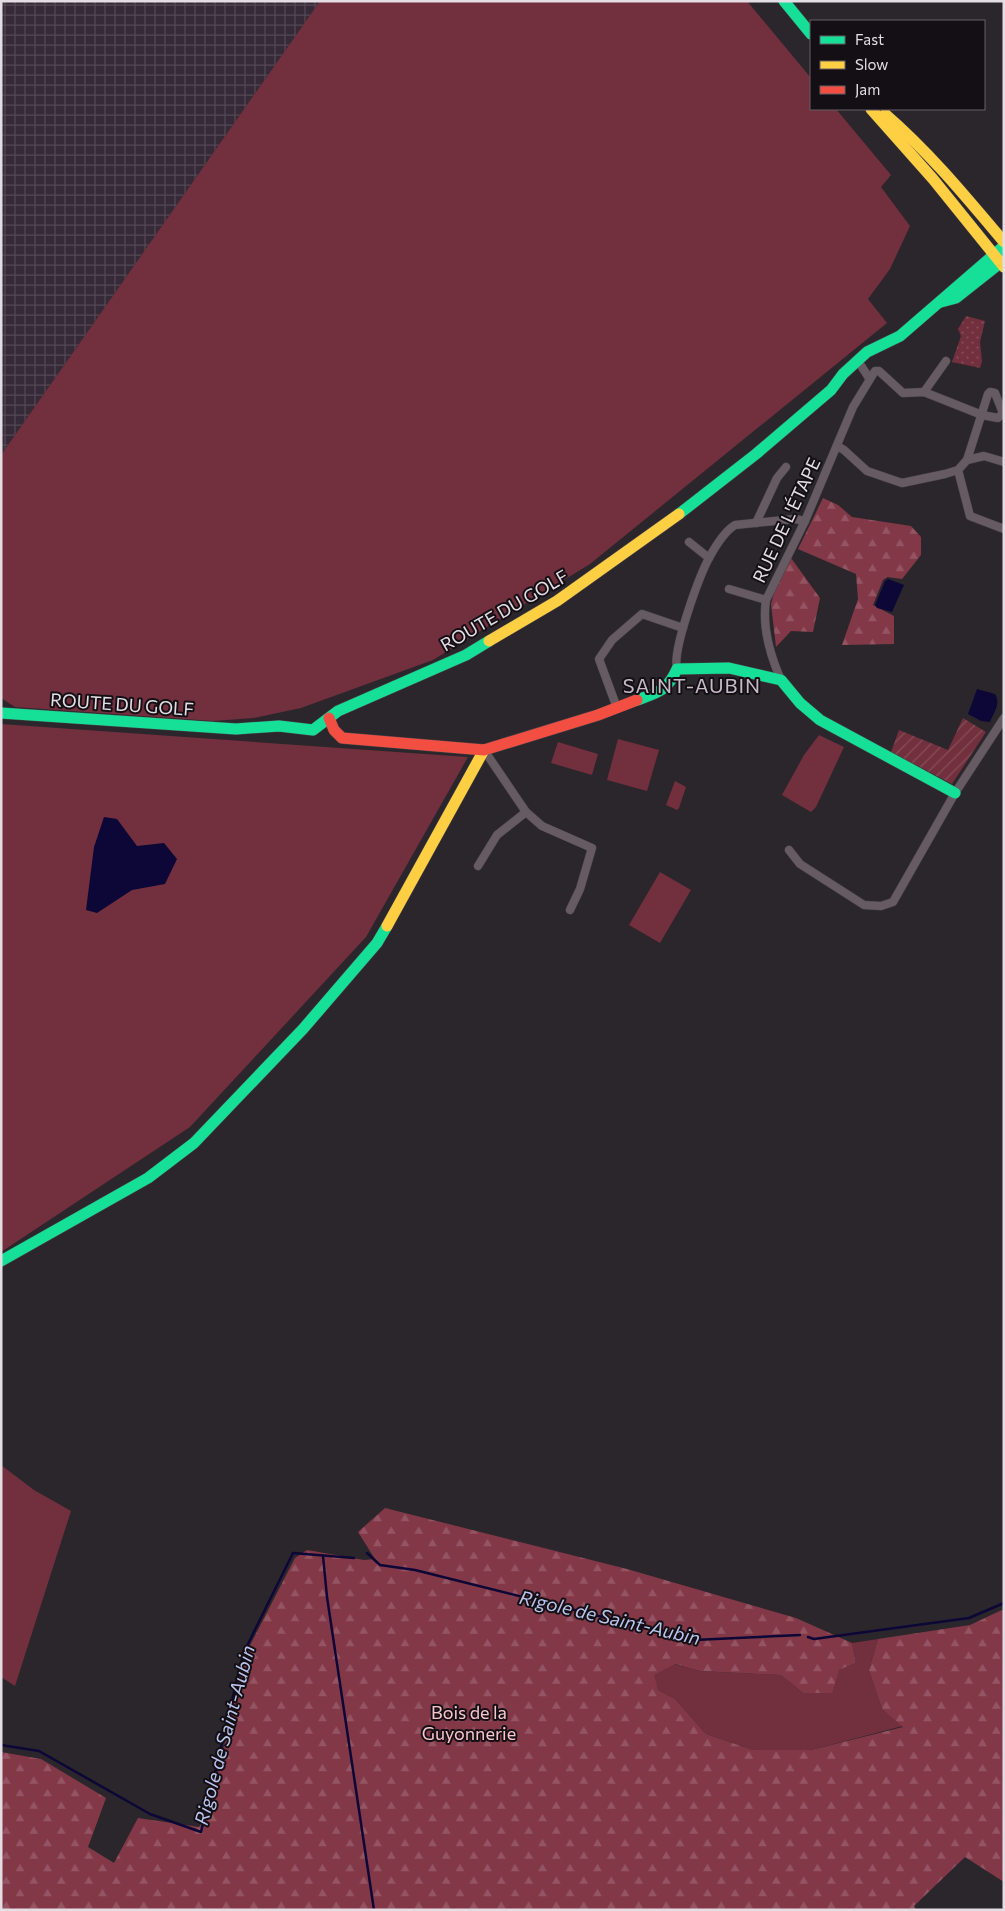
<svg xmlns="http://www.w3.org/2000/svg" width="1005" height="1911" font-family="Commissioner,sans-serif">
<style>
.industrial{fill:url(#industrial-grid)}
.grass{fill:#722f3d}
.forest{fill:url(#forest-firs)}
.park{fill:url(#park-dots)}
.garden{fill:url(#garden-furrows)}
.water{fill:#0c0736}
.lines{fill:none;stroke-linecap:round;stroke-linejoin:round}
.stream{stroke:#0c0736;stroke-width:2.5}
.street-casing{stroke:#484449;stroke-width:9}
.fast-casing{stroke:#484449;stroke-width:12}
.slow-casing{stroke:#484449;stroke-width:12}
.jam-casing{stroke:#484449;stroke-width:12}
.street{stroke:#665b62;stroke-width:8}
.fast{stroke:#16e098;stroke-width:11}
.slow{stroke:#ffcf43;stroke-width:11}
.jam{stroke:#f24e42;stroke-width:11}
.labels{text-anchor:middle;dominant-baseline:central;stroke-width:4;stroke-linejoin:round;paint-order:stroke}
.street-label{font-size:18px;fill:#e4dde4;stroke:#130f14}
.park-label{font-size:18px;fill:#fac6cd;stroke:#130f14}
.water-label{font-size:19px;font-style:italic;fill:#bbc4ed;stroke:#130f14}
.quarter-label{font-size:20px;letter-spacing:1px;fill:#c6bac7;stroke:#130f14}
</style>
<defs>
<pattern id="industrial-grid" width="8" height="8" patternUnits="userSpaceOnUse" patternTransform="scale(1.25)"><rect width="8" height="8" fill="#372a38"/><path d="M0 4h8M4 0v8" fill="none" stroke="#544855"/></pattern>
<pattern id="forest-firs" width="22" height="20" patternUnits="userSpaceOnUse" patternTransform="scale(1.25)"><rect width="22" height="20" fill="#833848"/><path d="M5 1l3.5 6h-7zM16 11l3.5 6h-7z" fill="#945462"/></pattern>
<pattern id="park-dots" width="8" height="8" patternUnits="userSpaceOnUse" patternTransform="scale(1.25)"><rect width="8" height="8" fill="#722f3d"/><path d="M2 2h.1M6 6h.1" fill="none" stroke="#864d59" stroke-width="1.8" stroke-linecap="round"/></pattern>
<pattern id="garden-furrows" width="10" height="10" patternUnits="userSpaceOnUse" patternTransform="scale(1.25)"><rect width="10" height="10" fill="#722f3d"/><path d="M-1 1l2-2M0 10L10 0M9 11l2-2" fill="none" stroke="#864d59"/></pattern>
</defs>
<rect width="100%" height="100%" fill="#2b262c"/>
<!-- industrial -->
<polygon class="industrial" points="1,1 320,1 1,455"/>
<!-- grass -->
<g class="grass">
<polygon points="320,1 747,1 811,78 811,109 836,109 891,175 881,187 910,226 890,269 868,299 887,323 590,564 433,660 301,708 254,718 213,721 15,707 1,698 1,455"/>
<polygon points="1,724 468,757 366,937 190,1127 1,1252"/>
<polygon points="819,735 844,747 816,807 811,812 782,795 804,755"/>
<polygon points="618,739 659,750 647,791 607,780"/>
<polygon points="558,742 598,754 592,775 551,763"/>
<polygon points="675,781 686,787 679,808 677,810 666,805"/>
<polygon points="660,872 691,890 660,943 629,925"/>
<polygon points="1,1465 34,1490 71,1511 15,1686 1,1677"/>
<polygon points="878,1639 869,1670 882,1709 903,1726 811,1750 753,1750 706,1734 675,1699 658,1690 653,1675 674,1664 700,1671 781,1675 803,1693 839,1670 856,1663 852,1643"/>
</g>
<!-- forest -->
<g class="forest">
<polygon points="823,498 838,505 852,517 911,526 921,537 921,555 902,579 887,577 883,580 873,605 894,616 894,644 842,645 858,599 856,574 798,549"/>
<polygon points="791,558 820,598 813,632 791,631 776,647 771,604 774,593"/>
<polygon points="385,1508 627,1569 796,1618 852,1643 856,1663 839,1670 832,1693 803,1693 781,1675 700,1671 675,1664 654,1675 658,1690 675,1699 706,1734 753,1750 811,1750 903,1727 882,1709 869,1670 878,1639 970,1625 1004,1609 1004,1882 965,1857 914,1906 916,1910 1,1910 1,1752 41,1759 106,1798 88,1847 114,1863 138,1818 199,1827 210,1808 244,1657 295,1558 307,1550 364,1560 375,1559 358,1532"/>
</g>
<!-- park -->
<polygon class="park" points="966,316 985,321 980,342 982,361 980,368 952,362 961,336 958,329"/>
<!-- garden -->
<polygon class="garden" points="963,718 986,732 952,784 891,752 899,730 948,750"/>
<!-- water -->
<g class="water">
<polygon points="888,579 904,585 892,612 877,608 875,605 885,581"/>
<path d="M977,689L995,694C1001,704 994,712 990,722L981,721L968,714Z"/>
<polygon points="104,817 117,819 137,846 164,843 177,859 165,884 132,890 97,913 86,910 94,847"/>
</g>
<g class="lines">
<!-- stream -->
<g class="stream">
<polyline points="367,1553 380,1565 415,1570 694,1640 800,1635"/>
<polyline points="323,1556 327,1597 374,1910"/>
<polyline points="808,1637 814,1639 969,1618 1004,1603"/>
<polyline points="1,1745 39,1751 150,1814 201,1832 243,1654 293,1553 354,1558"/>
</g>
<defs>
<g id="street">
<polyline points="858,361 869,378"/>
<polyline points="924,392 946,361"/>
<polyline points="837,446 844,450 867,471 902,483 945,474 958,470 967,460 984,456 1004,462"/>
<polyline points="958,470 970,516 1004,529"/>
<polyline points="756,523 777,478 786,467"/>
<polyline points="689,542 709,558"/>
<polyline points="729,589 766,600"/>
<path d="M677,669C672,650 699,577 709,558C715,547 725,531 735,525L795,519L805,521"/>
<path d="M781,680C770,655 762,626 766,600L805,521L853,407L875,371H879L903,393L924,392L982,415L998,418L1003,413L995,393L990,392L988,394L967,460"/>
<polyline points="617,708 599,659 612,640 642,614 683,628"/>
<polyline points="484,750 526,812 542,826 592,848 580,889 570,910"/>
<polyline points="789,850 800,864 864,905 881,906 893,902 955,793 1004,718"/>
<polyline points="478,866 497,835 526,812"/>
</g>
<g id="fast">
<polyline points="784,1 811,34"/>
<polyline points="941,302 956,298 1004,260"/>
<polyline points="679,514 756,454 831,390 843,374 867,352 900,336 1004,246"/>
<path d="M637,700C659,692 667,691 677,669L729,668L781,680L800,703L820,720L955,793"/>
<polyline points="1,713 236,729 279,726 313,730 338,711 466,655 489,641"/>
<polyline points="1,1261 148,1178 194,1143 303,1029 377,943 387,926"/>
</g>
<g id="slow">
<polyline points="871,109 933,179 1004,267"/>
<path d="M885,114C930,153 966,197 1004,242"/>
<polyline points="489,641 557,601 679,514"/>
<polyline points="387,926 484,750"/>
</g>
<polyline id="jam" points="329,718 334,730 342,738 484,750 598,715 637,700"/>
</defs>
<!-- street casing -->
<use href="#street" class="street-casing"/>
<!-- fast casing -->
<use href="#fast" class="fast-casing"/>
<!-- slow casing -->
<use href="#slow" class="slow-casing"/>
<!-- jam casing -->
<use href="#jam" class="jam-casing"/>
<!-- street -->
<use href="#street" class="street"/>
<!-- fast -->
<use href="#fast" class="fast"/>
<!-- slow -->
<use href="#slow" class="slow"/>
<!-- jam -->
<use href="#jam" class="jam"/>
</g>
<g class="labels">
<!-- street labels -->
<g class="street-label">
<text transform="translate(786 520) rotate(-65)">RUE DE L'ÉTAPE</text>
<text transform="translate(504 610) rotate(-30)">ROUTE DU GOLF</text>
<text transform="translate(122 704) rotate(4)">ROUTE DU GOLF</text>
</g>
<!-- park labels -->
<g class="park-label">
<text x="469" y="1712">Bois de la<tspan x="469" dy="21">Guyonnerie</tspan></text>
</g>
<!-- water labels -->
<g class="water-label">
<text transform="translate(610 1617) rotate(13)">Rigole de Saint-Aubin</text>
<text transform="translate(224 1735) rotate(-75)">Rigole de Saint-Aubin</text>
</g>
<!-- quarter labels -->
<g class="quarter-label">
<text x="692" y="685">SAINT-AUBIN</text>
</g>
</g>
<!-- border -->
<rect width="1005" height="1911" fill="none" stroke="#e4dde4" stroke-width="5"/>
<!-- legend -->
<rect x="810" y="20" width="175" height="90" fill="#130f14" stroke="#676167"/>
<rect x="820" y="36" width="25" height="8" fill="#16e098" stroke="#676167"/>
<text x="855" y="45" font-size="15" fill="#e4dde4">Fast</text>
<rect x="820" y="61" width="25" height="8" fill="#ffcf43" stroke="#676167"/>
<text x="855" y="70" font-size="15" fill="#e4dde4">Slow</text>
<rect x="820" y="86" width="25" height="8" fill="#f24e42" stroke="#676167"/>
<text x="855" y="95" font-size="15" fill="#e4dde4">Jam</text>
</svg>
